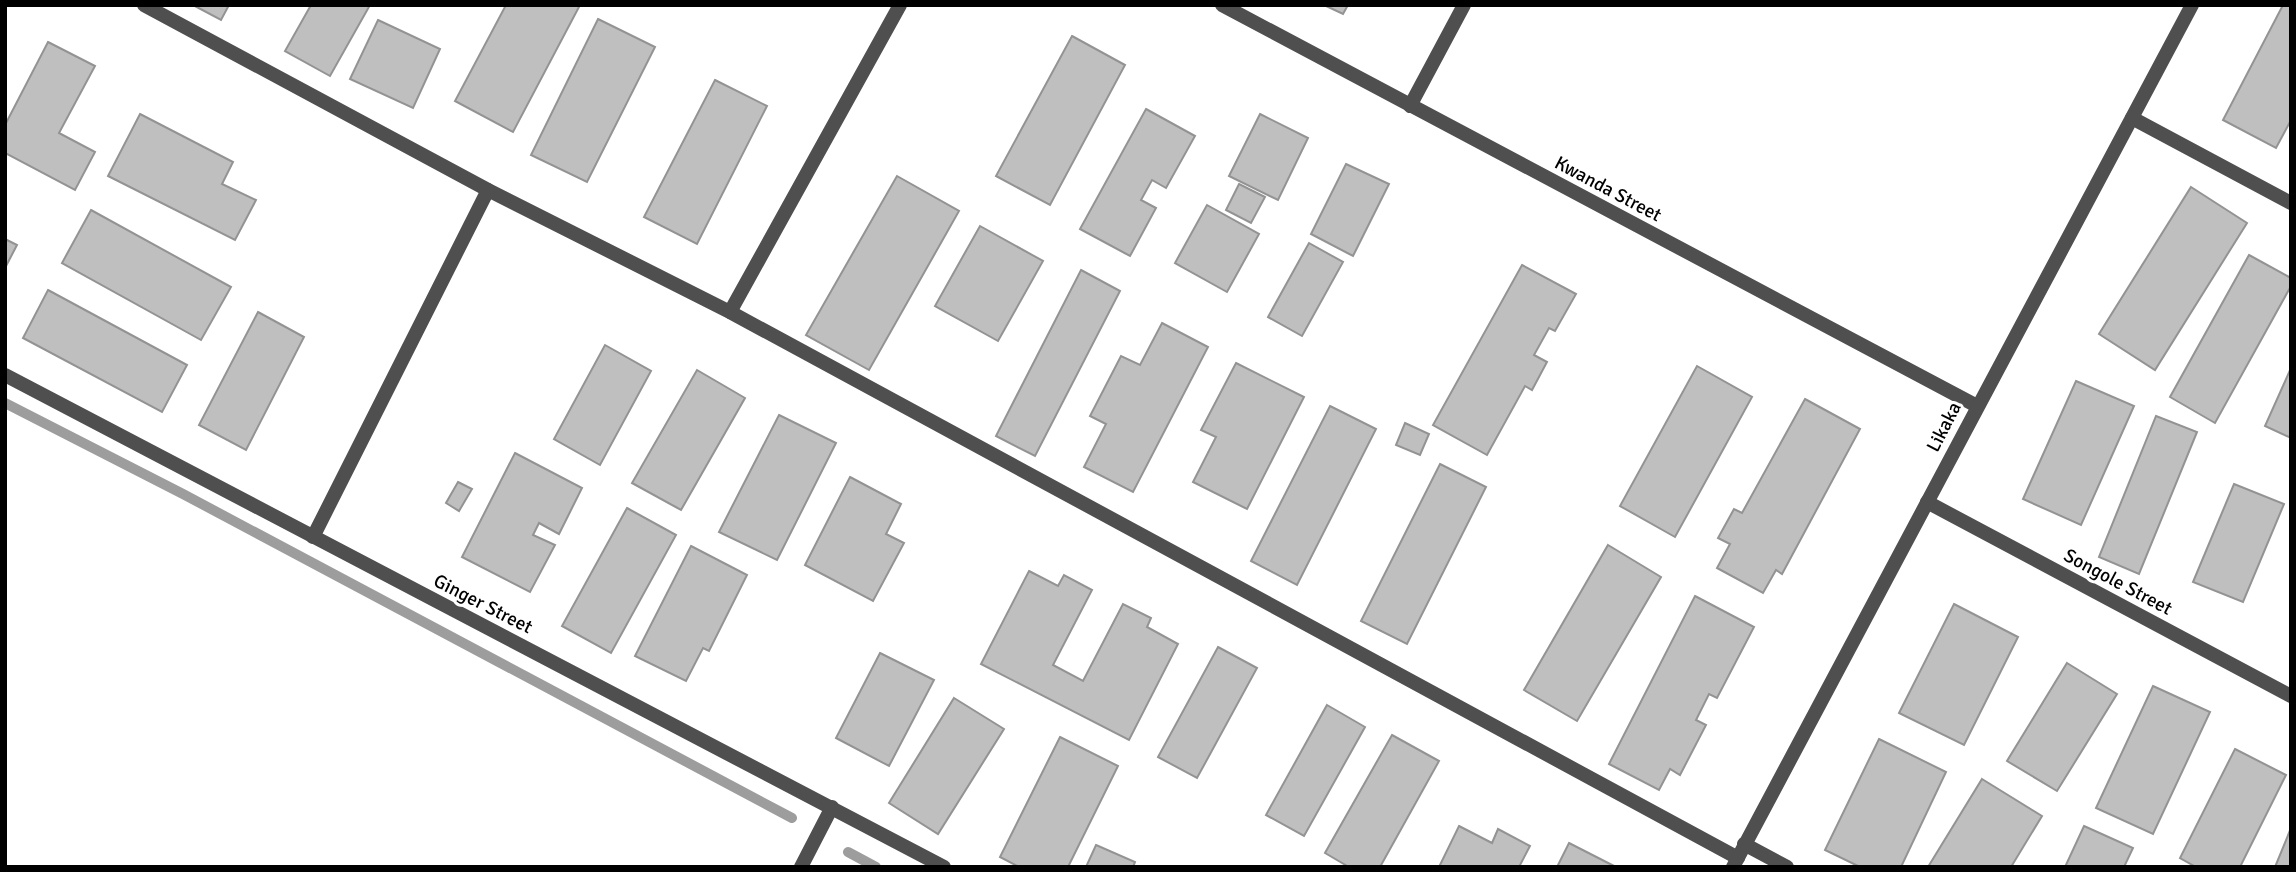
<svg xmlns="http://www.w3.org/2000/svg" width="2296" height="872" font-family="Signika,sans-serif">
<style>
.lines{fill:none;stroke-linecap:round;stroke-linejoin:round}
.stream{stroke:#9d9d9d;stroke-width:10}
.building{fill:#bfbfbf;stroke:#939393;stroke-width:2}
.street{stroke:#4f4f4f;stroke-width:14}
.labels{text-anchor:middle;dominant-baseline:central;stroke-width:6;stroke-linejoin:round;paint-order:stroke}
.street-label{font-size:19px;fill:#000;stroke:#fff}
</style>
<rect width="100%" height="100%" fill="#fff"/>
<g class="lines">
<!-- stream -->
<g class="stream">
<polyline points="5,403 183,494 792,818"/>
<polyline points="848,852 876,867"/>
</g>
</g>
<!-- building -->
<g class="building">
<polygon points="193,5 229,5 221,20"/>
<polygon points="311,5 370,5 330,76 285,51"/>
<polygon points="506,5 580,5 513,132 455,101"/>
<polygon points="1324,5 1348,5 1343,14"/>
<polygon points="2283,5 2291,5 2291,120 2276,148 2223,120"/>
<polygon points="598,19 655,47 587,182 531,155"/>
<polygon points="378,20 440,49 413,108 350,79"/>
<polygon points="1072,36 1125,65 1050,205 996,176"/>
<polygon points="48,42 95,66 59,133 95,152 75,190 5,153 5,125"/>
<polygon points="715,80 767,106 697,244 644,217"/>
<polygon points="1146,109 1195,136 1166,188 1152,180 1141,200 1156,208 1130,256 1080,229"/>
<polygon points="140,114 233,162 222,184 256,200 235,240 108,176"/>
<polygon points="1260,114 1308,138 1278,200 1229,176"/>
<polygon points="1346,164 1389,184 1353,256 1311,234"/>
<polygon points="897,176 959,211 869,370 806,335"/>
<polygon points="1239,184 1265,197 1251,223 1226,210"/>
<polygon points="2191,187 2247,223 2155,370 2099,334"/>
<polygon points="1207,205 1259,234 1227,292 1175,263"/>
<polygon points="91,210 231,287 201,340 62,263"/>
<polygon points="980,226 1043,261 998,341 935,306"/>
<polygon points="5,239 17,245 5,268"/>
<polygon points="1309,243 1343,262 1302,336 1268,317"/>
<polygon points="2249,255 2291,278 2291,286 2215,423 2170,397"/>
<polygon points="1522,265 1576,294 1555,331 1549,328 1534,355 1547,362 1532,390 1525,386 1487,455 1433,425"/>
<polygon points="1081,270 1120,291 1035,456 996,436"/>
<polygon points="48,290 187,365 162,412 23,338"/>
<polygon points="258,312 304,337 246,450 199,425"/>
<polygon points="1162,323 1208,347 1133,492 1084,467 1106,424 1090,416 1121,356 1140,365"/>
<polygon points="605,345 651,371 600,465 554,439"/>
<polygon points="1236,363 1304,397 1247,509 1193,482 1216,437 1201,430"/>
<polygon points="1697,366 1752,397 1675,537 1620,506"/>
<polygon points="2291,368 2291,438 2265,426"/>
<polygon points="697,370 745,398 681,510 632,483"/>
<polygon points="2076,381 2134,406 2081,525 2023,499"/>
<polygon points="1805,399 1860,429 1782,574 1776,570 1763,593 1717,568 1730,544 1718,538 1734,509 1742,513"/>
<polygon points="1330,406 1376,429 1297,585 1251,561"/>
<polygon points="779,415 836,443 777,560 719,532"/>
<polygon points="2156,416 2197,432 2139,574 2099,557"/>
<polygon points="1405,423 1429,434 1420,455 1396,445"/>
<polygon points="515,453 582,488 559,534 539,523 533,535 555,545 530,592 462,557"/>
<polygon points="1440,464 1486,487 1407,644 1361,621"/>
<polygon points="850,477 901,504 886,534 904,543 873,601 805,565"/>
<polygon points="458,482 472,489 459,511 446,503"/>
<polygon points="2234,484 2284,504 2243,602 2193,582"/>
<polygon points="627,508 676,535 611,653 562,626"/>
<polygon points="1608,545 1661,577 1577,721 1524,690"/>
<polygon points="691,546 747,575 709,651 703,648 686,681 635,656"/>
<polygon points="1029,571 1058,586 1064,575 1092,590 1053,665 1083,681 1123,604 1151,618 1147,627 1178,644 1129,740 981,664"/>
<polygon points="1695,596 1754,627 1717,698 1709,694 1696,720 1706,725 1680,775 1670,769 1659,790 1609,764"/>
<polygon points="1954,604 2018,637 1964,745 1899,713"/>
<polygon points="1218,647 1257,668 1197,778 1158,757"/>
<polygon points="880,653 934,680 889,766 836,738"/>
<polygon points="2067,663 2117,694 2057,791 2007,761"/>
<polygon points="2153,686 2210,712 2153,834 2096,808"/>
<polygon points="954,698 1004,729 938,834 889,803"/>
<polygon points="1327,705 1365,727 1304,836 1266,815"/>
<polygon points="1392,735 1439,761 1380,867 1349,867 1325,853"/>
<polygon points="1060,737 1118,766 1068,867 1019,867 1000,857"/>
<polygon points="1879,739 1946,772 1901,867 1860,867 1825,850"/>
<polygon points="2235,749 2286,775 2240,867 2196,867 2180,858"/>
<polygon points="1982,779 2042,816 2011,867 1928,867"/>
<polygon points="1459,826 1492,843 1498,829 1530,846 1519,867 1439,867"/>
<polygon points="2084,826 2133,848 2124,867 2065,867"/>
<polygon points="2291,828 2291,867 2275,867"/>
<polygon points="1569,843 1616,867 1557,867"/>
<polygon points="1096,845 1135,862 1133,867 1086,867"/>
</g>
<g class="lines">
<!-- street -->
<g class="street">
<polyline points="144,5 488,190 730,312 1738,858"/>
<polyline points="1222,5 1977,406"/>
<polyline points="1410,106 1464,5"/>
<polyline points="2132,118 2291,203"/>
<polyline points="730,312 900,5"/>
<polyline points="5,375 944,867"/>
<polyline points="1927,502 2291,696"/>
<polyline points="313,537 488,190"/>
<polyline points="1744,844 1787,867"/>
<polyline points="801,867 832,807"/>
<polyline points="1733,867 2192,5"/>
</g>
</g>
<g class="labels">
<!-- street labels -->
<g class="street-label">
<text transform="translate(1608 189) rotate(28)">Kwanda Street</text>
<text transform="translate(1944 427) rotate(-63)">Likaka</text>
<text transform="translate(2118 582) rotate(28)">Songole Street</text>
<text transform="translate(483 604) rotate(27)">Ginger Street</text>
</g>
</g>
<!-- border -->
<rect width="2296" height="872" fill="none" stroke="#000000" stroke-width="14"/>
</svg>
